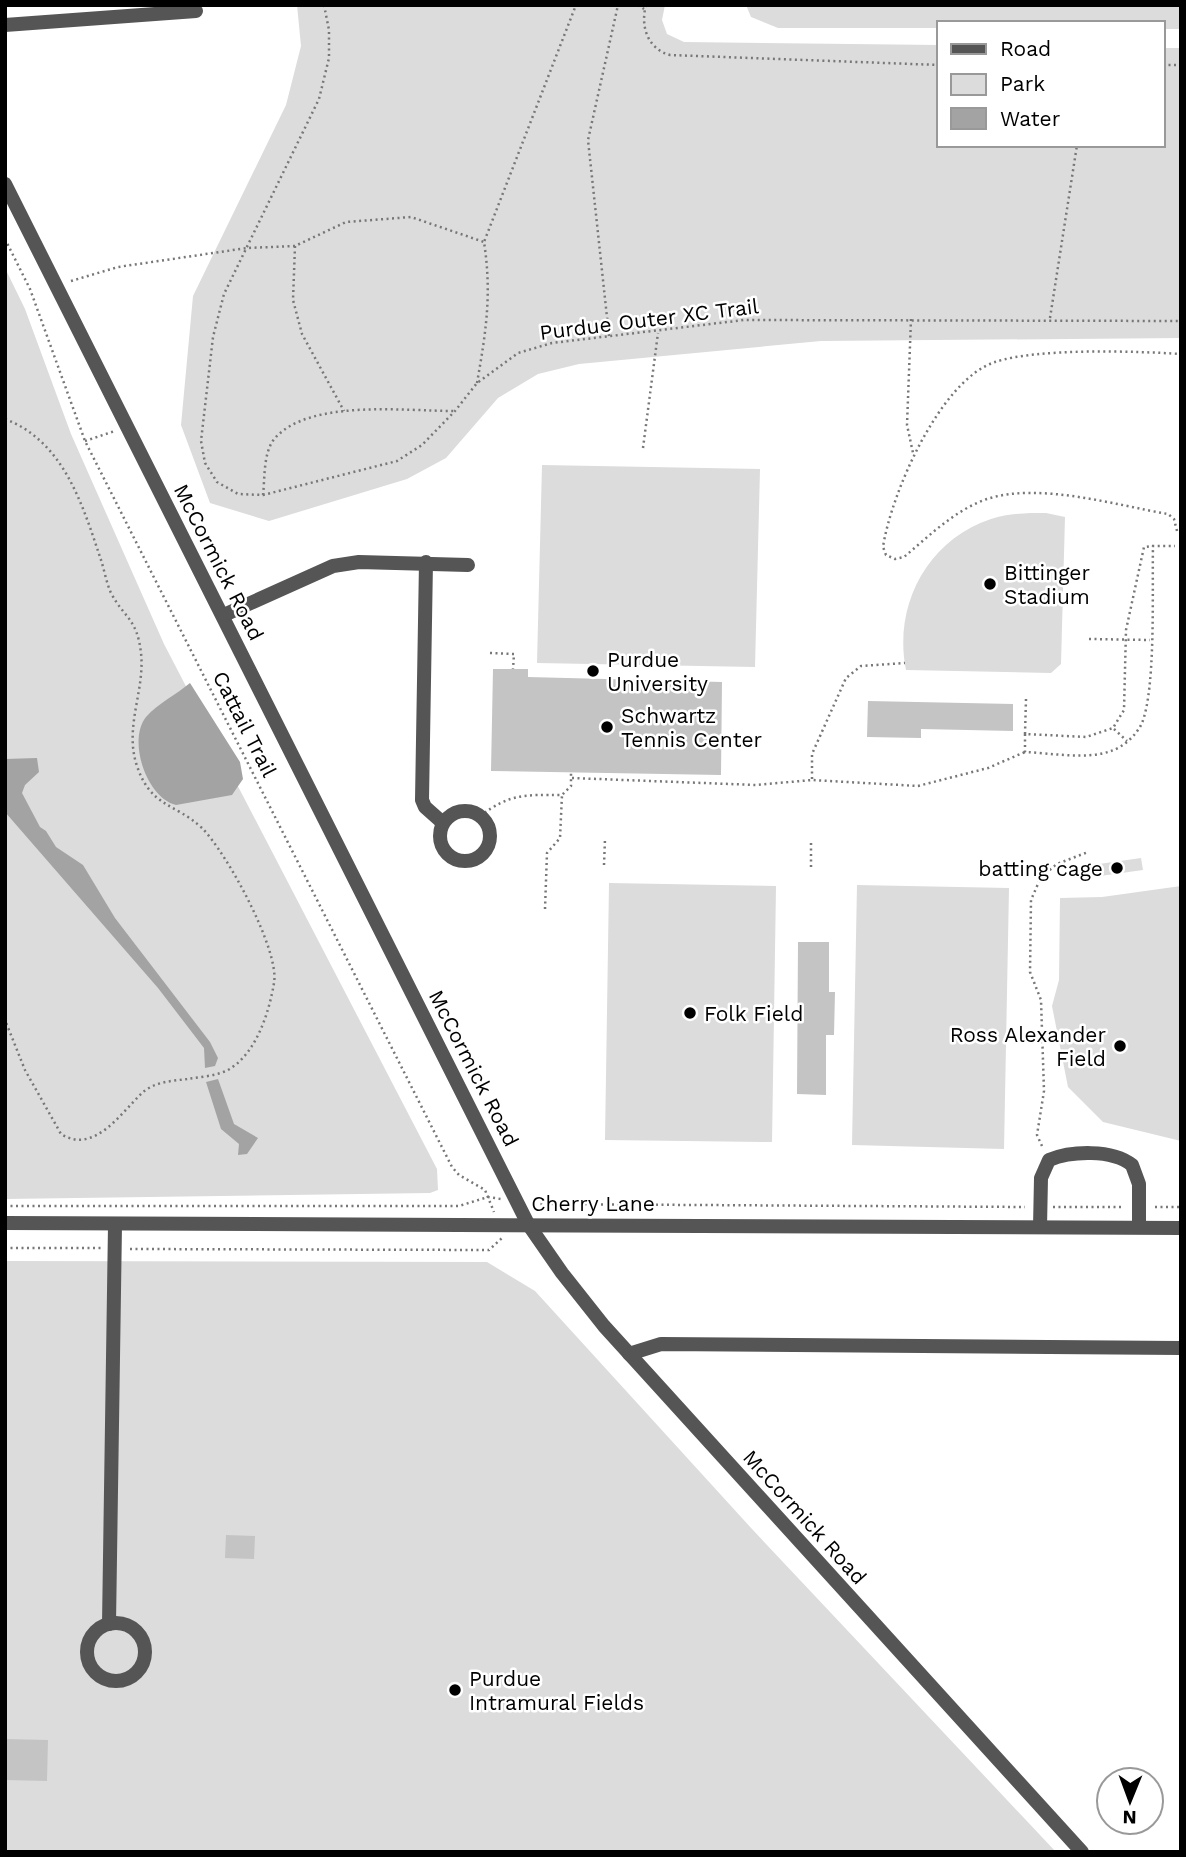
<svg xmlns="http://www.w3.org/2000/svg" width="1186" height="1857" font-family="'Work Sans',sans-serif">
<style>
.green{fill:#dcdcdc}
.water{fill:#a3a3a3}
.building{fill:#c4c4c4}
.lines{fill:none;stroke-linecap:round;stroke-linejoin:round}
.path{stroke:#777;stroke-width:2.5;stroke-dasharray:2 3.5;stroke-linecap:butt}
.minor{stroke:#555;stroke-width:14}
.poi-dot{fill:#000;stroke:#fff;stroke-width:2.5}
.labels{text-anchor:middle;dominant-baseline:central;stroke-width:5;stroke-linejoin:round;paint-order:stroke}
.street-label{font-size:21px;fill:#000;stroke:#fff}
.poi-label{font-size:21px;fill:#000;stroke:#fff;text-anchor:start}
</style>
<rect width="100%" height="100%" fill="#fff"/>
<!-- green -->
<g class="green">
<polygon points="297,5 665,5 662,20 667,34 684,42 939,45 939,145 1163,145 1163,48 1181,48 1181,338 821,341 579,364 538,374 498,398 446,458 407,479 269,521 210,503 181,425 193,296 286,105 301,46"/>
<polygon points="746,5 1181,5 1181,29 1163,29 1163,23 939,23 939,28 778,28 751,17"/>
<polygon points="5,268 25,309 71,434 164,644 437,1169 438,1190 430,1193 5,1199"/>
<polygon points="542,465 760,469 755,667 537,663"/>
<path d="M1046,513L1065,517L1061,664L1051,673L906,670C893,606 927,540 991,519C1009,513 1027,513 1046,513Z"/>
<polygon points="1141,858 1143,870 1093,877 1092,865"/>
<polygon points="609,883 776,886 772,1142 605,1140"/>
<polygon points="857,885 1009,888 1004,1149 852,1145"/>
<polygon points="1181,886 1181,1141 1103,1122 1068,1087 1052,1006 1059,980 1060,898 1102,897"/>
<polygon points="5,1261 487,1262 535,1291 752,1529 1056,1852 5,1852"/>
</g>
<!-- water -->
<g class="water">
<path d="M190,683L240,762L243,779L232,795L176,805C147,798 127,741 146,717C157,704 177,694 190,683Z"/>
<polygon points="37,758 39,772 25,785 22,793 40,827 46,831 56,847 83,865 115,918 210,1042 218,1058 215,1066 205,1068 204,1048 158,988 5,812 5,759"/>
<polygon points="218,1079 234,1124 258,1138 247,1154 238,1155 239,1144 221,1129 206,1082"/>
</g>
<!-- building -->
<g class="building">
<polygon points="493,669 528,669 528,677 722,682 721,775 491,771"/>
<polygon points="868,701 1013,704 1013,731 921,729 921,738 867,737"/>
<polygon points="798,942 829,942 829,992 835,992 834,1035 826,1035 826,1095 797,1094"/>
<polygon points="226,1535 255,1536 254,1559 225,1558"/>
<polygon points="5,1739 48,1740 47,1781 5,1780"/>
</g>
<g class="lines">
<!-- path -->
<g class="path">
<polyline points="324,5 329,30 329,58 319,99 224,294 213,337 201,441 205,463 217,482 238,494 263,495 397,461 422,445 455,411 477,383 518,353 552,343 744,320 1181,321"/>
<polyline points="638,5 644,9"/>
<path d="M646,5C640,27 648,49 670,55L939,65"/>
<polyline points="1163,65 1181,65"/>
<polyline points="5,239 30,289 85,441 452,1167 459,1175 485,1190 494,1212"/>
<polyline points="295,246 293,300 302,334 344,411"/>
<polyline points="71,281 118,267 247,248 295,246 346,222 411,217 484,242"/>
<polyline points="1050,318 1077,145"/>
<polyline points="911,319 907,425 913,453"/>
<polyline points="609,336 588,140 618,5"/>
<path d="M477,383C486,332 492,294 484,242L576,5"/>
<path d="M5,419C63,441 82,503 100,557C104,568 106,582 111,593C124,618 137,618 141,653C145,690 125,725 136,763C150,808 174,802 202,828C226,852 280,950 274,983C269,1013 256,1054 228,1070C216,1076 200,1077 187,1079C171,1081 154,1082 142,1093C121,1113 94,1155 61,1134L25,1070L5,1020"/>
<polyline points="85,441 115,431"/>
<polyline points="643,448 658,333"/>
<path d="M263,495C265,478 263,452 275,438C310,399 405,411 454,411"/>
<path d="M1177,531L1174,519L1168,514C1115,505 1039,482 987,499C955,510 929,536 904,557L895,559L886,555L883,547C891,494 940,380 995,362C1037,348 1134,351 1181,354"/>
<polyline points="1089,639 1150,640"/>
<polyline points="490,653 514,654 513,669"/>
<polyline points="1026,699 1025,734 1086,737 1113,728 1124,710 1126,630 1144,547 1153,546"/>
<polyline points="1114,729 1127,741"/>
<path d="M1025,734V752C1051,753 1086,760 1111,751C1123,747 1136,736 1142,723C1156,688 1152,588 1153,546H1175"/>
<polyline points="572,778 756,785 812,780 918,786 988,768 1025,752"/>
<polyline points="812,779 812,754 846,678 861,666 905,663"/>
<path d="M480,816C511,793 525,795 562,795L571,786V772"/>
<polyline points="811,843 811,869"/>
<polyline points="604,865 605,839"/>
<polyline points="545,909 547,853 560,838 562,795"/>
<polyline points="1042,1146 1037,1135 1044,1091 1041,1000 1030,972 1031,900 1041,877 1057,864 1088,852"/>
<polyline points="535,1204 1025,1207"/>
<polyline points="5,1206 459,1206 488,1197 501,1199"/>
<polyline points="1053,1207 1123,1207"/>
<polyline points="1155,1207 1181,1207"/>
<polyline points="5,1248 102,1248"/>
<polyline points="130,1249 489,1250 502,1238"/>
</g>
<!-- minor -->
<g class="minor">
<polyline points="5,25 196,11"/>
<polyline points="5,184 528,1224 562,1273 604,1326 1082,1852"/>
<polyline points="426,562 422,800 425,807 443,823"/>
<polyline points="224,615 333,566 359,562 468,565"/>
<circle cx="465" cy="836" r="25"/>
<polyline points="5,1223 1181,1228"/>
<path d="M1040,1227L1041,1178L1049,1160C1071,1151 1112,1149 1132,1165L1139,1184V1227"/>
<polyline points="629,1354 661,1344 1181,1348"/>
<circle cx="116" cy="1652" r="29"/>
<polyline points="109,1624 115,1225"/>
</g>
</g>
<!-- markers -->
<g class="poi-dot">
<circle cx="990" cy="584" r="7"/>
<circle cx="593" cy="671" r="7"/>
<circle cx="607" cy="727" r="7"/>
<circle cx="1117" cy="868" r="7"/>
<circle cx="690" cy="1013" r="7"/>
<circle cx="1120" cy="1046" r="7"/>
<circle cx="455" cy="1690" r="7"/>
</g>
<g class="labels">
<!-- street labels -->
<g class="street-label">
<text transform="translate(649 319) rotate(-7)">Purdue Outer XC Trail</text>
<text transform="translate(219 562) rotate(63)">McCormick Road</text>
<text transform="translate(245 724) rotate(63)">Cattail Trail</text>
<text transform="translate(474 1068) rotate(63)">McCormick Road</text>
<text x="593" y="1203">Cherry Lane</text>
<text transform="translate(805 1517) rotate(48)">McCormick Road</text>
</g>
<!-- poi labels -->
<g class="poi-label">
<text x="1004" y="572">Bittinger<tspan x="1004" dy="24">Stadium</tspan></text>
<text x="607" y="659">Purdue<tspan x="607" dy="24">University</tspan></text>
<text x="621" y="715">Schwartz<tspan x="621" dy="24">Tennis Center</tspan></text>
<text x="1103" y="868" text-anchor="end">batting cage</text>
<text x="704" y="1013">Folk Field</text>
<text x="1106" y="1034" text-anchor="end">Ross Alexander<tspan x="1106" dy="24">Field</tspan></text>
<text x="469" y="1678">Purdue<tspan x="469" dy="24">Intramural Fields</tspan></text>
</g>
</g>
<!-- border -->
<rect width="1186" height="1857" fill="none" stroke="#000000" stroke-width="14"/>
<!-- legend -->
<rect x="937" y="21" width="228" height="126" fill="#ffffff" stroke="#999999" stroke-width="2"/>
<rect x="951" y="44" width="35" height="10" fill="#555555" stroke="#999999" stroke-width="2"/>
<text x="1000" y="56" font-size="21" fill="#000000">Road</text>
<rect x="951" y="74" width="35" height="21" fill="#dcdcdc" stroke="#999999" stroke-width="2"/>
<text x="1000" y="91" font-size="21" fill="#000000">Park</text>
<rect x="951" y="108" width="35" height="21" fill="#a3a3a3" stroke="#999999" stroke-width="2"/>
<text x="1000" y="126" font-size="21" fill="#000000">Water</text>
<!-- north arrow -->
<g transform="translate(1130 1801) rotate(181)"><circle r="33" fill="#ffffff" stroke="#999999" stroke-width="2"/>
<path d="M0-5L12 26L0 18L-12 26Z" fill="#000000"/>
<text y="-10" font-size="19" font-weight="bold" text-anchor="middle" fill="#000000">N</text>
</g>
</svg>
